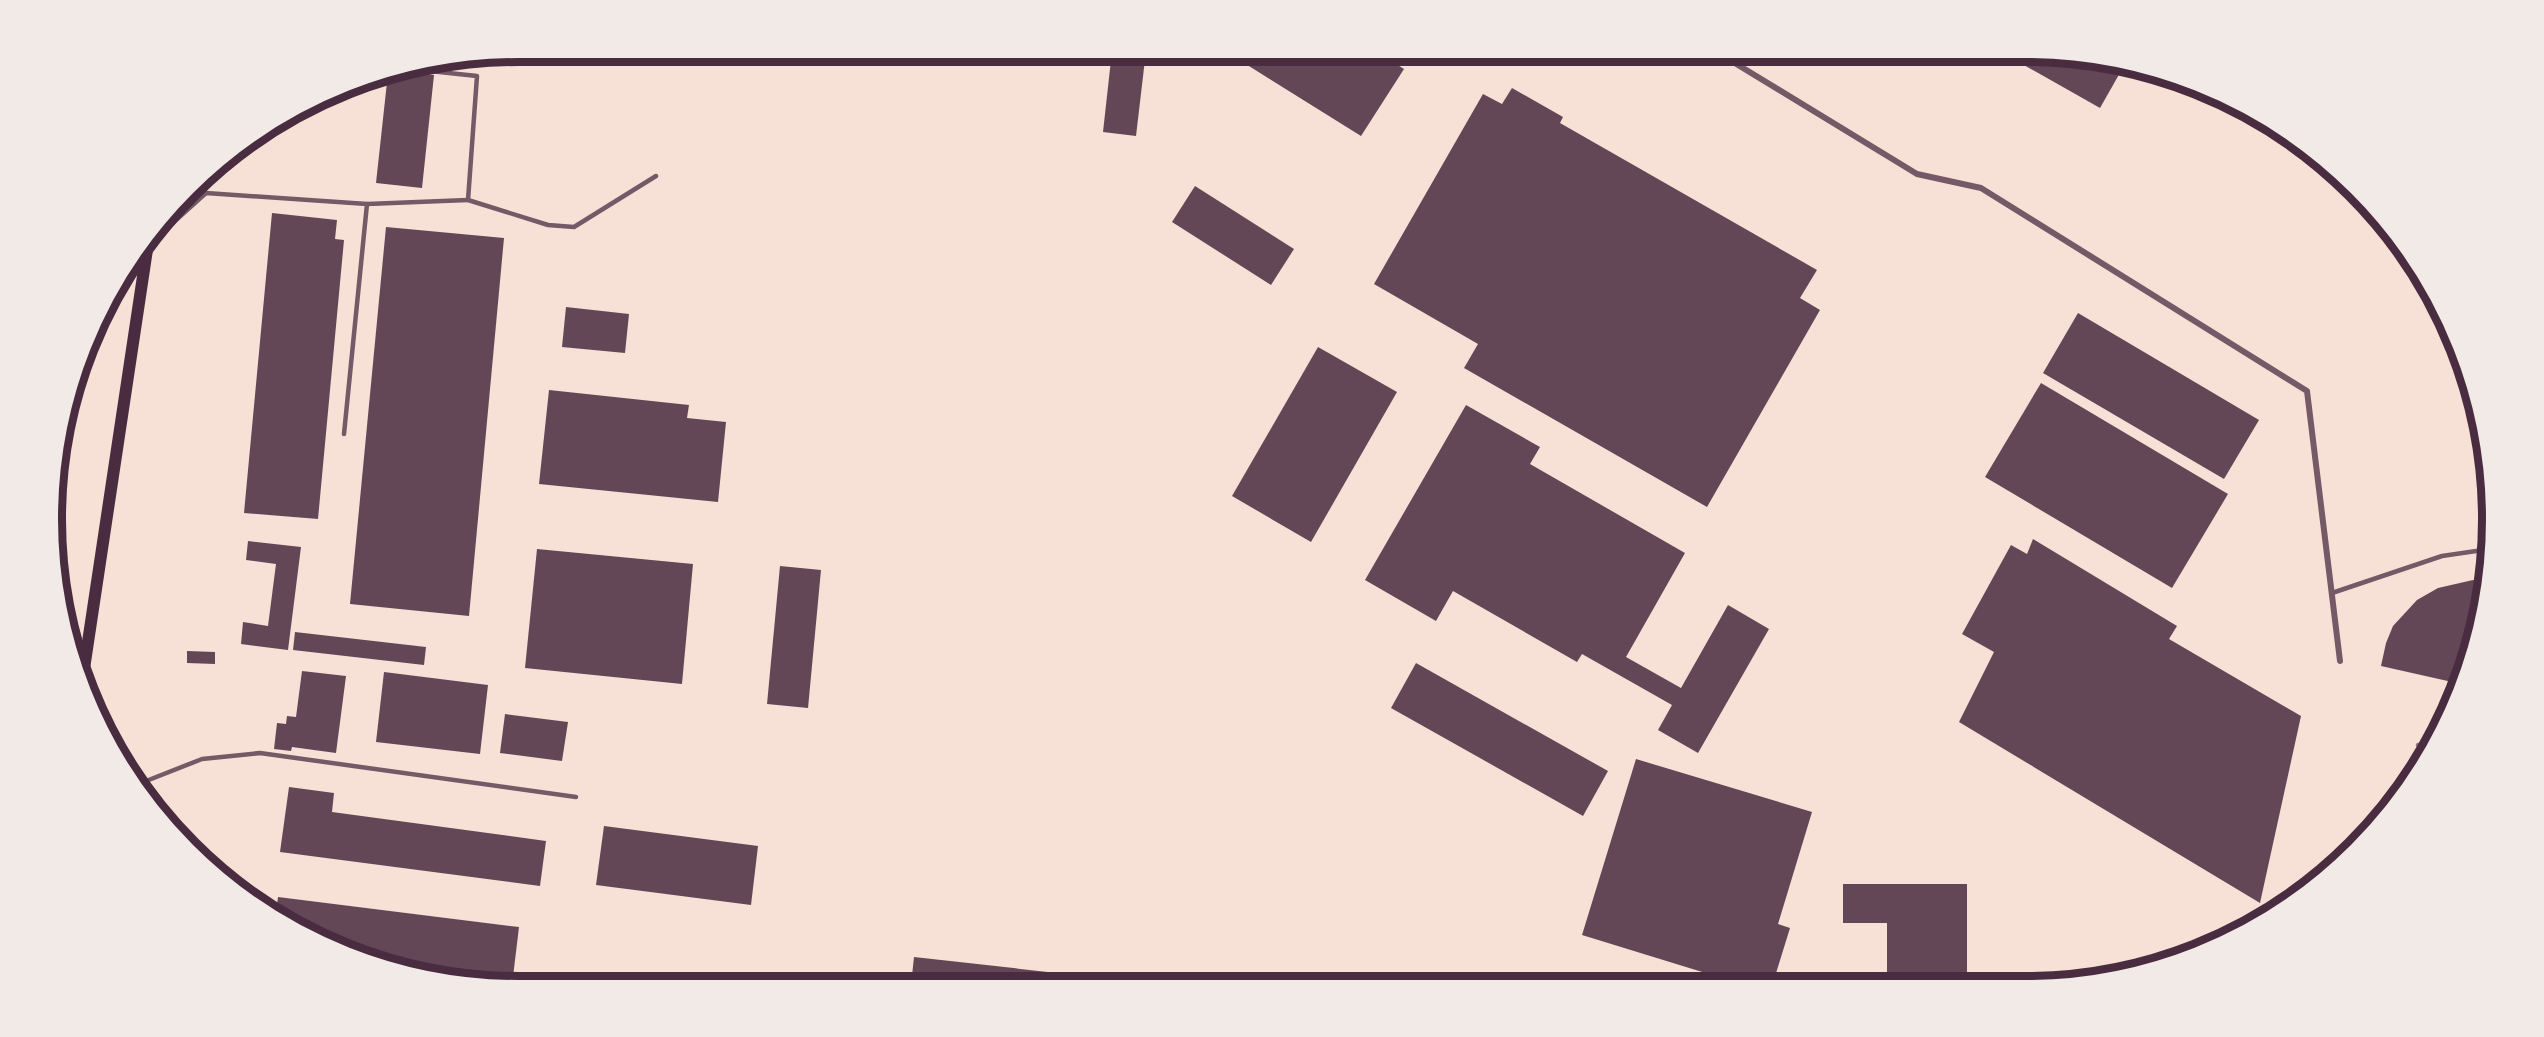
<svg xmlns="http://www.w3.org/2000/svg" width="2544" height="1037" font-family="Commissioner,sans-serif">
<style>
.building{fill:#644757}
.lines{fill:none;stroke-linecap:round;stroke-linejoin:round}
.service{stroke:#755966;stroke-width:4.5}
.minor{stroke:#755966;stroke-width:6}
.secondary{stroke:#4a2c40;stroke-width:12}
.rail{stroke:#8f747c;stroke-width:4.5}
.rim{fill:none;stroke:#4a2c40;stroke-width:8}
</style>
<rect width="100%" height="100%" fill="#f7e1d7"/>
<!-- building -->
<g class="building">
<polygon points="1112,51 1146,51 1136,136 1103,132"/>
<polygon points="1225,51 1376,51 1404,69 1361,136"/>
<polygon points="1999,51 2025,51 2110,65 2121,71 2100,108"/>
<polygon points="399,71 434,75 422,188 376,183 388,73"/>
<polygon points="1512,88 1563,117 1560,123 1817,270 1800,298 1820,310 1707,507 1464,368 1478,344 1374,284 1483,94 1502,104"/>
<polygon points="1195,186 1294,249 1271,285 1172,222"/>
<polygon points="272,213 337,220 335,239 344,240 318,519 244,513"/>
<polygon points="386,227 504,238 469,616 350,604"/>
<polygon points="566,307 629,314 625,353 562,347"/>
<polygon points="2078,313 2259,420 2224,479 2043,373"/>
<polygon points="1318,347 1397,392 1311,542 1232,496"/>
<polygon points="2041,383 2228,494 2172,588 1985,477"/>
<polygon points="549,390 689,405 687,418 726,422 718,502 539,484"/>
<polygon points="1466,405 1540,447 1530,464 1685,553 1626,657 1681,688 1728,605 1769,629 1698,753 1658,730 1672,705 1582,654 1577,662 1453,591 1436,621 1365,580"/>
<polygon points="2033,539 2177,626 2169,639 2301,716 2260,903 1959,722 1994,652 1962,634 2011,545 2027,554"/>
<polygon points="248,541 301,547 288,650 241,644 243,622 268,626 276,564 246,560"/>
<polygon points="537,549 693,564 682,684 525,668"/>
<polygon points="780,566 821,570 808,708 767,704"/>
<polygon points="2473,580 2488,584 2468,668 2461,684 2381,666 2386,643 2393,626 2417,600 2438,588"/>
<polygon points="295,632 426,647 424,665 293,650"/>
<polygon points="187,651 215,652 215,664 187,663"/>
<polygon points="1416,663 1608,771 1583,816 1391,708"/>
<polygon points="302,671 346,676 336,753 292,747 291,751 274,749 277,723 286,724 287,716 296,717"/>
<polygon points="384,672 488,685 480,754 376,742"/>
<polygon points="505,714 568,722 562,761 500,753"/>
<polygon points="1636,759 1812,812 1778,924 1790,928 1773,983 1738,983 1582,935"/>
<polygon points="289,787 334,793 332,812 546,841 540,886 280,852"/>
<polygon points="604,826 758,846 751,905 596,885"/>
<polygon points="1843,884 1967,884 1967,982 1887,982 1887,923 1843,923"/>
<polygon points="278,897 519,927 512,985 369,961 276,912"/>
<polygon points="914,957 1147,983 1147,984 911,985"/>
<polygon points="555,980 586,985 586,986 554,986"/>
<polygon points="658,980 689,984 689,986 657,986"/>
</g>
<g class="lines">
<!-- service -->
<g class="service">
<polyline points="411,69 477,76 468,200 548,225 574,227 656,176"/>
<polyline points="197,184 206,193"/>
<polyline points="367,204 468,200"/>
<polyline points="150,248 176,220 206,193 367,204 344,434"/>
<polyline points="2332,593 2442,556 2490,549"/>
<polyline points="136,785 202,759 260,753 576,797"/>
</g>
<!-- minor -->
<polyline class="minor" points="1715,51 1917,174 1981,188 2307,391 2340,661"/>
<!-- secondary -->
<g class="secondary">
<polyline points="56,490 70,394"/>
<polyline points="82,682 148,243"/>
</g>
<!-- rail -->
<polyline class="rail" points="2418,745 2429,748"/>
</g>
<!-- crop -->
<path d="M0 0H2544V1037H0ZM519 62H2025A457 457 0 0 1 2482 519V519A457 457 0 0 1 2025 976H519A457 457 0 0 1 62 519V519A457 457 0 0 1 519 62Z" fill="#f1eae7" fill-rule="evenodd"/>
<path class="rim" d="M519 62H2025A457 457 0 0 1 2482 519V519A457 457 0 0 1 2025 976H519A457 457 0 0 1 62 519V519A457 457 0 0 1 519 62Z"/>
</svg>
